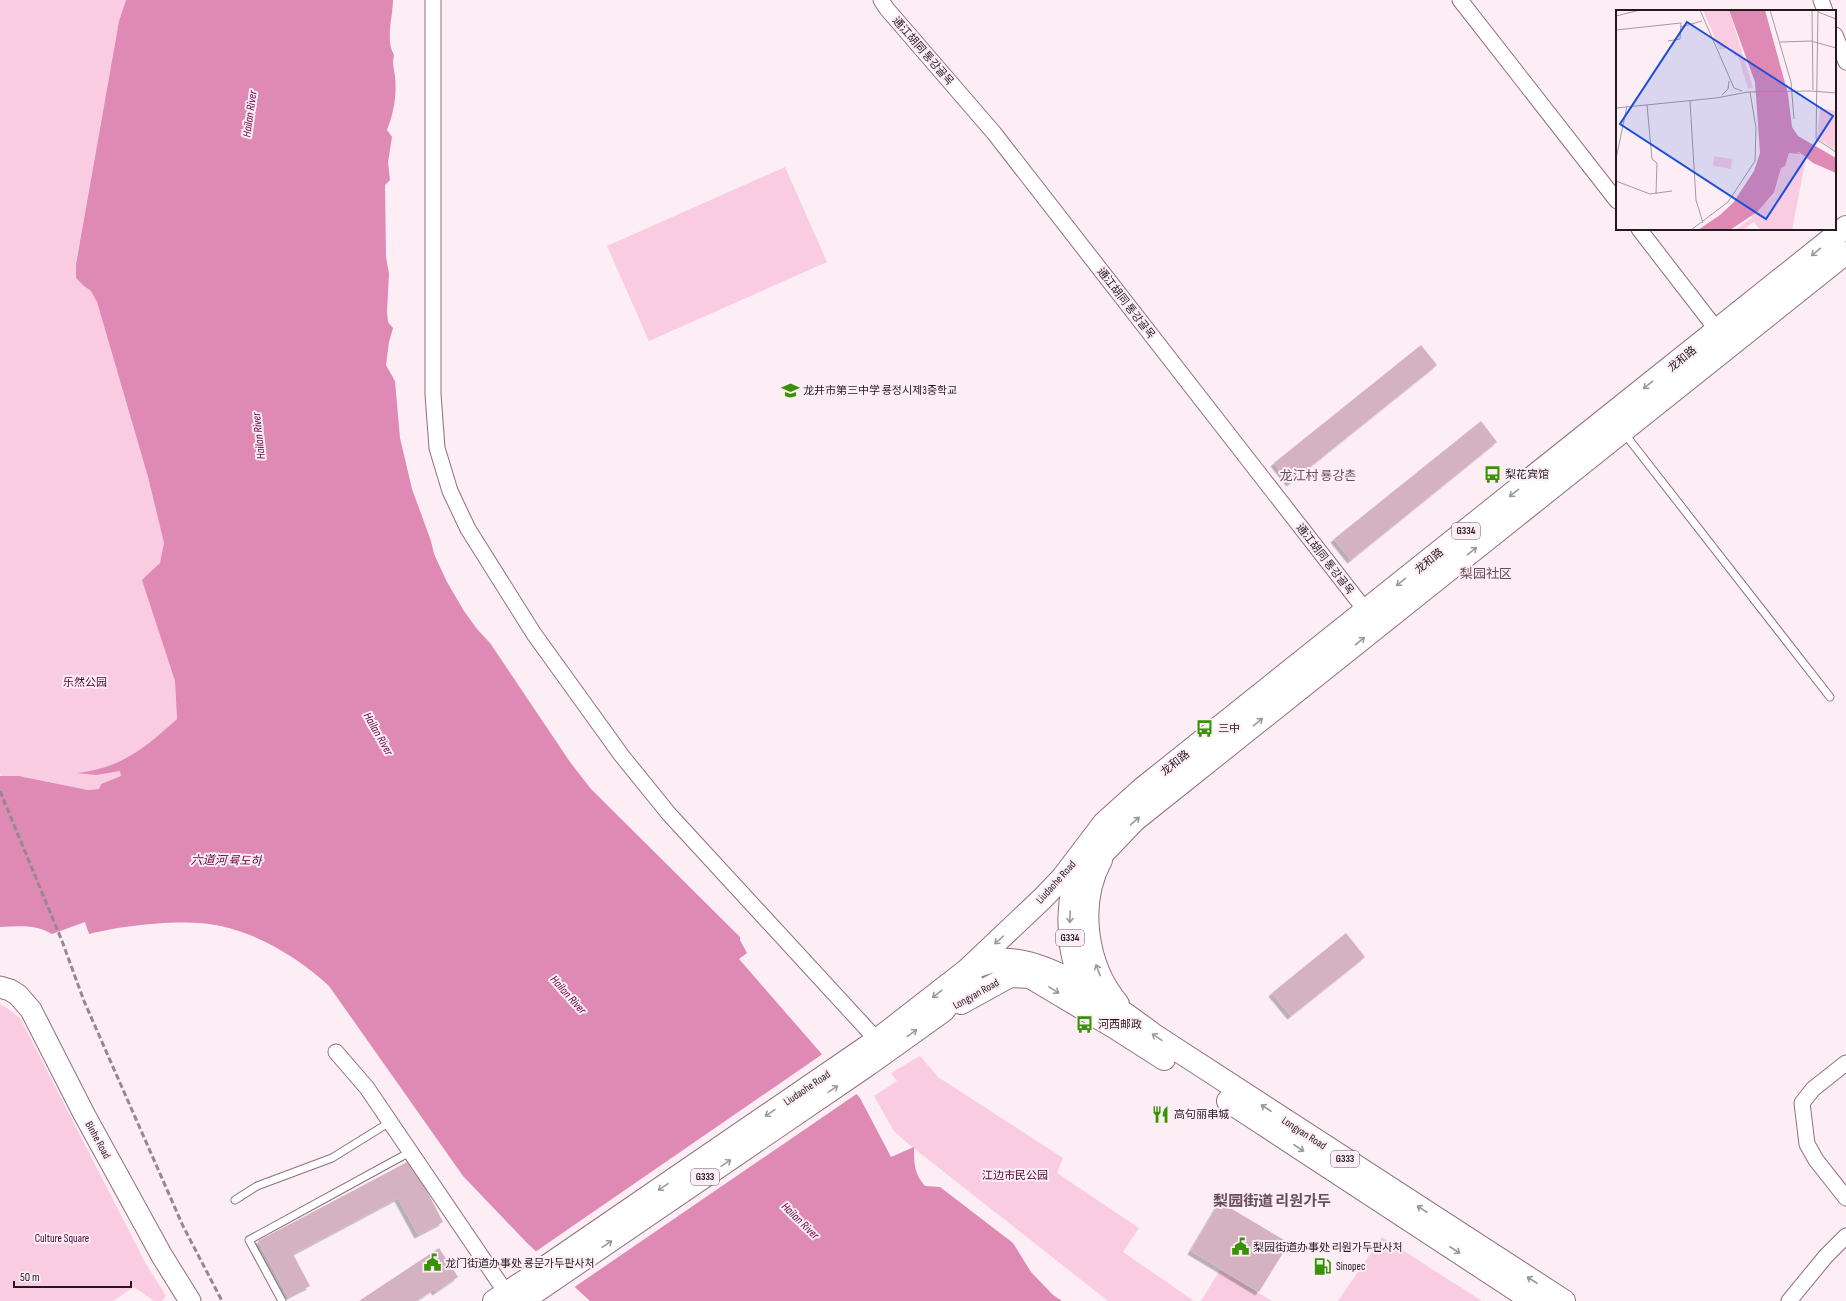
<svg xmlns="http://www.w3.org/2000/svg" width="1846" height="1301" font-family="'Sofia Sans Condensed','Noto Sans SC','Noto Sans KR',sans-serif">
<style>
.green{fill:#facce2}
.water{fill:#de8ab5}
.pier{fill:#fceef4}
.building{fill:#d4b2c2;filter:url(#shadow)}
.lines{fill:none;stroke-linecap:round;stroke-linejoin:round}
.lane-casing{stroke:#8f707e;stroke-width:9}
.street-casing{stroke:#8f707e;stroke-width:17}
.secondary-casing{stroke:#8f707e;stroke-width:23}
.highway-casing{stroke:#8f707e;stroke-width:24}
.lane{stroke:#fff;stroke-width:7}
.street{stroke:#fff;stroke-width:15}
.secondary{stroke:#fff;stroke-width:21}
.highway{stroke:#fff;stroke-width:22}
.rail{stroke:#95888e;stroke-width:3;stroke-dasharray:6 3;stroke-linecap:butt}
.oneway{stroke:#9d989a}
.labels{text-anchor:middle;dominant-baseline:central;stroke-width:4;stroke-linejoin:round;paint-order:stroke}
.shield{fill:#fceef4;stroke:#66595f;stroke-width:1}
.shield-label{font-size:10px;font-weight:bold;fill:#25191f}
.street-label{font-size:11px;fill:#25191f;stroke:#fceef4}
.poi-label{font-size:11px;fill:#25191f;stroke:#fceef4;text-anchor:start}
.park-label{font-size:11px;fill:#4d0232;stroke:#fceef4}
.water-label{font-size:12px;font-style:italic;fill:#670044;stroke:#fceef4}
.quarter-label{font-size:13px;fill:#6a4d5b;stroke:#fceef4}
.district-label{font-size:15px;font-weight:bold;fill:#6a4d5b;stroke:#fceef4}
.inset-road{fill:none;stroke:#a6999f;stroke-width:1}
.view{fill:#1d4ed8;fill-opacity:0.15;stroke:#1d4ed8;stroke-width:2}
.inset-edge{fill:none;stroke:#25191f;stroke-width:2}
</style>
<defs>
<filter id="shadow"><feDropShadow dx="-3.5" dy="3.5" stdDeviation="0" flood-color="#0004"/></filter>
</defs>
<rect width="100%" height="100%" fill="#fceef4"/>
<!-- green -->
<g class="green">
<path d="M0,0H126L119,21L76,263V277L84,286L91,291L97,302L148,477L164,543L163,555L160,564L156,568L175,681L177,719C151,743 128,762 94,771H120L122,776L101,784L99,789L88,790L20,776H1L0,774Z"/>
<polygon points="785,167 827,262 649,341 607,246"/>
<polygon points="0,1004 7,1008 20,1018 146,1264 166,1296 162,1301 154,1301 134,1287 113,1301 0,1301"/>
<polygon points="920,1056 938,1077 1063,1158 1057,1173 1139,1228 1123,1252 1194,1301 1108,1301 906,1142 894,1131 874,1096 897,1081 891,1073"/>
<polygon points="1382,1237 1482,1301 1338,1301"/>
<polygon points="1220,1270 1272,1301 1201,1301"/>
</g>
<!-- water -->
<path class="water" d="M126,0H393C393,16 385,40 394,55C392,65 394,67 395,76C397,94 394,113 387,130L392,137L388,162L390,180L385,185L386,257L389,274L387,312L388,322L393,328L389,342L386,365L395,381L400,438L412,489L431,541L434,554L447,582L464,611L477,629L490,643L570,762L591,789L740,937V940L747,953L739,959L860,1098L891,1157L914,1147C914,1163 914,1173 925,1186L940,1187L1013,1243L1031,1272L1053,1295L1062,1301H590L527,1243L463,1176L329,986C300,959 261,935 221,926C185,918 125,925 89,934L85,922L52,934C36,924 18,926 0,927V776H19L88,790L99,789L101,784L121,776L120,771L96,775L77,773C121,768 145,748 177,719L175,681L142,580L160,563L164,543L148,477L97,302L91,291L84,286L76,278V264L119,21Z"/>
<!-- pier -->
<polygon class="pier" points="824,1053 858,1093 573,1288 535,1252"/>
<!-- building -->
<g class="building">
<polygon points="1421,345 1437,365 1290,483 1274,463"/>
<polygon points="1481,421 1497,442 1351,560 1334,539"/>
<polygon points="1346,933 1365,957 1291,1016 1272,993"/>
<polygon points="411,1160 443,1222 418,1235 398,1198 293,1254 310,1286 288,1297 258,1241"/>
<polygon points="1220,1202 1289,1243 1259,1292 1191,1251"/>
<polygon points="439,1248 458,1277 436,1292 434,1289 416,1301 359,1301"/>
</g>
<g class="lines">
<defs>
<g id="lane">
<polyline points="1624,433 1830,697"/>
<polyline points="235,1200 257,1186 332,1158 390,1122"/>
<polyline points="282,1301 249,1240 410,1152"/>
</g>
<g id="street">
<polyline points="433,0 433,394 437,448 450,491 468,529 534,634 622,756 669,814 877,1040 882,1048"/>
<polyline points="881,0 887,9 994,133 1366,611"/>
<polyline points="1460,0 1617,201"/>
<polyline points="1821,0 1825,11"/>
<polyline points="1835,35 1846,62"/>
<polyline points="1639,229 1717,330"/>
<polyline points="336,1052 367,1088 511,1300"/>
<polyline points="1846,1063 1813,1089 1802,1103 1807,1144 1816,1160 1846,1198"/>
<polyline points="1789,1301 1826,1256 1846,1236"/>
</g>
<polyline id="secondary" points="0,987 10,990 18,995 31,1010 84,1114 162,1256 190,1301"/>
<g id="highway">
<path d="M1101,860C1077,904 1086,966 1118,1004"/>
<path d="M1077,872C1065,910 1066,959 1088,993"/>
<polyline points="1072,886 1135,820 1846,253"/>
<path d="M970,969C979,966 989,961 999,960C1047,956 1117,1007 1154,1035L1564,1301"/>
<polyline points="961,1003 1010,976 1030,977 1114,1027 1164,1059"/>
<polyline points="1228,1101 1533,1301"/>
<polyline points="494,1301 531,1277 877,1040 967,970 1043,898 1063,877 1104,823 1143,788 1846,227"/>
<polyline points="522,1301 869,1064 943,1011 956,995 972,982"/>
</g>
</defs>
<!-- lane casing -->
<use href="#lane" class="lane-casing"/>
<!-- street casing -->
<use href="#street" class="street-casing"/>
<!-- secondary casing -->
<use href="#secondary" class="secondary-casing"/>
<!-- highway casing -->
<use href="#highway" class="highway-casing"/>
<!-- lane -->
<use href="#lane" class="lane"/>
<!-- street -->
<use href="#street" class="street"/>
<!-- secondary -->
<use href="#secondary" class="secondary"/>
<!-- highway -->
<use href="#highway" class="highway"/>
<!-- rail -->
<polyline class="rail" points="0,791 62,941 84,1001 183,1226 222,1301"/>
</g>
<!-- one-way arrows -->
<defs><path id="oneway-shaft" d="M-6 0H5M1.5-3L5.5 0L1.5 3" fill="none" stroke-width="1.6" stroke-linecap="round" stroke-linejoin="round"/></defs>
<g class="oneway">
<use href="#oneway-shaft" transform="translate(1816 252) rotate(141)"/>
<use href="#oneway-shaft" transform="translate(1648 385) rotate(141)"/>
<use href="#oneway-shaft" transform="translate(1514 493) rotate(141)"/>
<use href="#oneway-shaft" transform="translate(1472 551) rotate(-39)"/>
<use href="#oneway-shaft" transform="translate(1401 582) rotate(141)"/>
<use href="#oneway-shaft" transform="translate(1360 641) rotate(-39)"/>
<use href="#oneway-shaft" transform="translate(1258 722) rotate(-39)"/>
<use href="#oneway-shaft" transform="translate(1135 821) rotate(-41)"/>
<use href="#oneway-shaft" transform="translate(1070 917) rotate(92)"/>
<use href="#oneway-shaft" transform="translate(999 940) rotate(138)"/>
<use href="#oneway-shaft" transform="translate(1098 970) rotate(-111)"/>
<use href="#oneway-shaft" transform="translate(1054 990) rotate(32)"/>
<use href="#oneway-shaft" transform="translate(937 994) rotate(142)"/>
<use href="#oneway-shaft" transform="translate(912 1033) rotate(-36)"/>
<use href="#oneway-shaft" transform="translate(1157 1037) rotate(-146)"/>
<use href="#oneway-shaft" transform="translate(833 1089) rotate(-34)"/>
<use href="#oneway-shaft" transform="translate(1266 1108) rotate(-147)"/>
<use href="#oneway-shaft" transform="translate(770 1113) rotate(146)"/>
<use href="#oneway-shaft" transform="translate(1299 1148) rotate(33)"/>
<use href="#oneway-shaft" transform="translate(726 1163) rotate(-34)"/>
<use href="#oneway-shaft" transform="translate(663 1187) rotate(146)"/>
<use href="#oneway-shaft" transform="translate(1422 1209) rotate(-147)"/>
<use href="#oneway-shaft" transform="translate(607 1244) rotate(-34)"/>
<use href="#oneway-shaft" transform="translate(1455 1250) rotate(33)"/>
<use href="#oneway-shaft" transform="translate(1532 1280) rotate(-147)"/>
</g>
<!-- icons -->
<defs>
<symbol id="school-bare" viewBox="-9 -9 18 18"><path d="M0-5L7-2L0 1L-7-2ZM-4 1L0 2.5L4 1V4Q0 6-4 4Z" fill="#389206" stroke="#fceef4" stroke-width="2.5" paint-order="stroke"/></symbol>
<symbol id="bus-bare" viewBox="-9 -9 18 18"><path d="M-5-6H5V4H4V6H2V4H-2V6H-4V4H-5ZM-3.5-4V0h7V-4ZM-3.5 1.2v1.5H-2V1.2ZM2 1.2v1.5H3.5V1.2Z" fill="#389206" stroke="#fceef4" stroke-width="2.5" paint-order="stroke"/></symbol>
<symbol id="restaurant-bare" viewBox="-9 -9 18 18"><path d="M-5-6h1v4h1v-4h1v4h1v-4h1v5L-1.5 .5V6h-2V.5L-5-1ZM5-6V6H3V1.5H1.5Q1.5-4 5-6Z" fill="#389206" stroke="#fceef4" stroke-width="2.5" paint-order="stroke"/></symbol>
<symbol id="civic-bare" viewBox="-9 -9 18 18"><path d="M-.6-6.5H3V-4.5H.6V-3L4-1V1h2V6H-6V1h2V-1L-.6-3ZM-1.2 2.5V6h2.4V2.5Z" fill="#389206" stroke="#fceef4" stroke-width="2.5" paint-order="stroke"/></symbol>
<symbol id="fuel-bare" viewBox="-9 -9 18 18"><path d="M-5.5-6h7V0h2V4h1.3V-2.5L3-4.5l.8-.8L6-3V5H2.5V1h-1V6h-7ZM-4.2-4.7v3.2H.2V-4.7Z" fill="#389206" stroke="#fceef4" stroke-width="2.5" paint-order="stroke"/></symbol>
</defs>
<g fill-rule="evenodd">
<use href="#school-bare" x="778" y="378" width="25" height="25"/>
<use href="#bus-bare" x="1480" y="462" width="25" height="25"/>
<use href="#bus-bare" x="1192" y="716" width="25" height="25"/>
<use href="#bus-bare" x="1072" y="1012" width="25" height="25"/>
<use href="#restaurant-bare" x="1148" y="1102" width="25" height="25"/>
<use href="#civic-bare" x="1228" y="1234" width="25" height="25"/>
<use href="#civic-bare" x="420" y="1250" width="25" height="25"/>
<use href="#fuel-bare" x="1310" y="1254" width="25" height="25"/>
</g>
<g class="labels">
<!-- shield labels -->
<g class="shield">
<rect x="1452" y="523" width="28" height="16" rx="3"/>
<rect x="1056" y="930" width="28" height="16" rx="3"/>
<rect x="1331" y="1151" width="28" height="16" rx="3"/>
<rect x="691" y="1169" width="28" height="16" rx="3"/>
</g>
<g class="shield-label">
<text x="1466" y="531">G334</text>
<text x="1070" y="938">G334</text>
<text x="1345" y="1159">G333</text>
<text x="705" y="1177">G333</text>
</g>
<!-- street labels -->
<g class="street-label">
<text transform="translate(923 51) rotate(49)">通江胡同 통강골목</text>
<text transform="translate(1126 303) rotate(52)">通江胡同 통강골목</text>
<text transform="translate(1682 359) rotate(-39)">龙和路</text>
<text transform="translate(1325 559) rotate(52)">通江胡同 통강골목</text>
<text transform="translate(1429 561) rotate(-39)">龙和路</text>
<text transform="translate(1175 763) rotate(-38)">龙和路</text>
<text transform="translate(1056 882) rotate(-48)">Liudaohe Road</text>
<text transform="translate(976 994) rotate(-29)">Longyan Road</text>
<text transform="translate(807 1088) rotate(-34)">Liudaohe Road</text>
<text transform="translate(1304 1133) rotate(33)">Longyan Road</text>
<text transform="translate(98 1140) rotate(61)">Binhe Road</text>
</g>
<!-- poi labels -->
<g class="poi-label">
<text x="803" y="390">龙井市第三中学 룡정시제3중학교</text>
<text x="1505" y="474">梨花宾馆</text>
<text x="1218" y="728">三中</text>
<text x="1098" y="1024">河西邮政</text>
<text x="1174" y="1114">高句丽串城</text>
<text x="1253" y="1247">梨园街道办事处 리원가두판사처</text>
<text x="445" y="1263">龙门街道办事处 룡문가두판사처</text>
<text x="1336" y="1266">Sinopec</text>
</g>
<!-- park labels -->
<g class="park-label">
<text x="85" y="682">乐然公园</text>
<text x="1015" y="1175">江边市民公园</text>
<text x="62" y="1238">Culture Square</text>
</g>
<!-- water labels -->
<g class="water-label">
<text transform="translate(250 114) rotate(-82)">Hailan River</text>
<text transform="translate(259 436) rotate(-96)">Hailan River</text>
<text transform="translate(378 734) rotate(60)">Hailan River</text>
<text transform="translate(226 861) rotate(1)">六道河 륙도하</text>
<text transform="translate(568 995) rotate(48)">Hailan River</text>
<text transform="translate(800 1221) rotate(44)">Hailan River</text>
</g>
<!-- quarter labels -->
<g class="quarter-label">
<text x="1318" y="476">龙江村 룡강촌</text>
<text x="1486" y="574">梨园社区</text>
</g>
<!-- district labels -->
<g class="district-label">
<text x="1272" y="1201">梨园街道 리원가두</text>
</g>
</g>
<!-- overview -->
<g transform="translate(1616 10)">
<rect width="220" height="220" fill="#fceef4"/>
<path d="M87,0H113L137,78L132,79L122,45L119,46L114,37L104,40ZM204,98L220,101V140L201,129ZM183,142L190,148L176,220H144L138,212L127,220H119L136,208L135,206L158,185L165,158L169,156L173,143ZM98,146L116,149L115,159L97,156Z" fill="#facce2"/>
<path d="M113,0H149L172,84L176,117L182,126L220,148V163L197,153L183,142H181L184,144L173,143L169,156L165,158L158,183L141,202L114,220H82L104,205L117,193L138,161L144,143L139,72Z" fill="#de8ab5"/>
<path class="inset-road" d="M84,0L118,78L126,81M154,0L175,72L178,109M196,0L197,80M202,0L200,129L220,142M202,2L220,9M0,6L24,0M65,17L86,11M0,20L65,13L64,29L52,31M164,32L195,31L220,38M106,85L112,79L113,71M74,91L80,190L87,213M31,95L36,149L41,153L40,184M0,98L100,88L132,82L195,81L220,83M0,149L11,96M0,171L34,184L56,181M75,220L112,192L139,151L140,118L134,82"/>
<path class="view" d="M71,12L217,106L150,209L4,114Z"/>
<rect width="220" height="220" class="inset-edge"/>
</g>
<!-- scale -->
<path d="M14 1281v6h117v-6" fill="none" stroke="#25191f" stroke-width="2"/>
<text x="20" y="1281" font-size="12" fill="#25191f" stroke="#fceef4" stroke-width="3" paint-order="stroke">50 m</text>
</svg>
